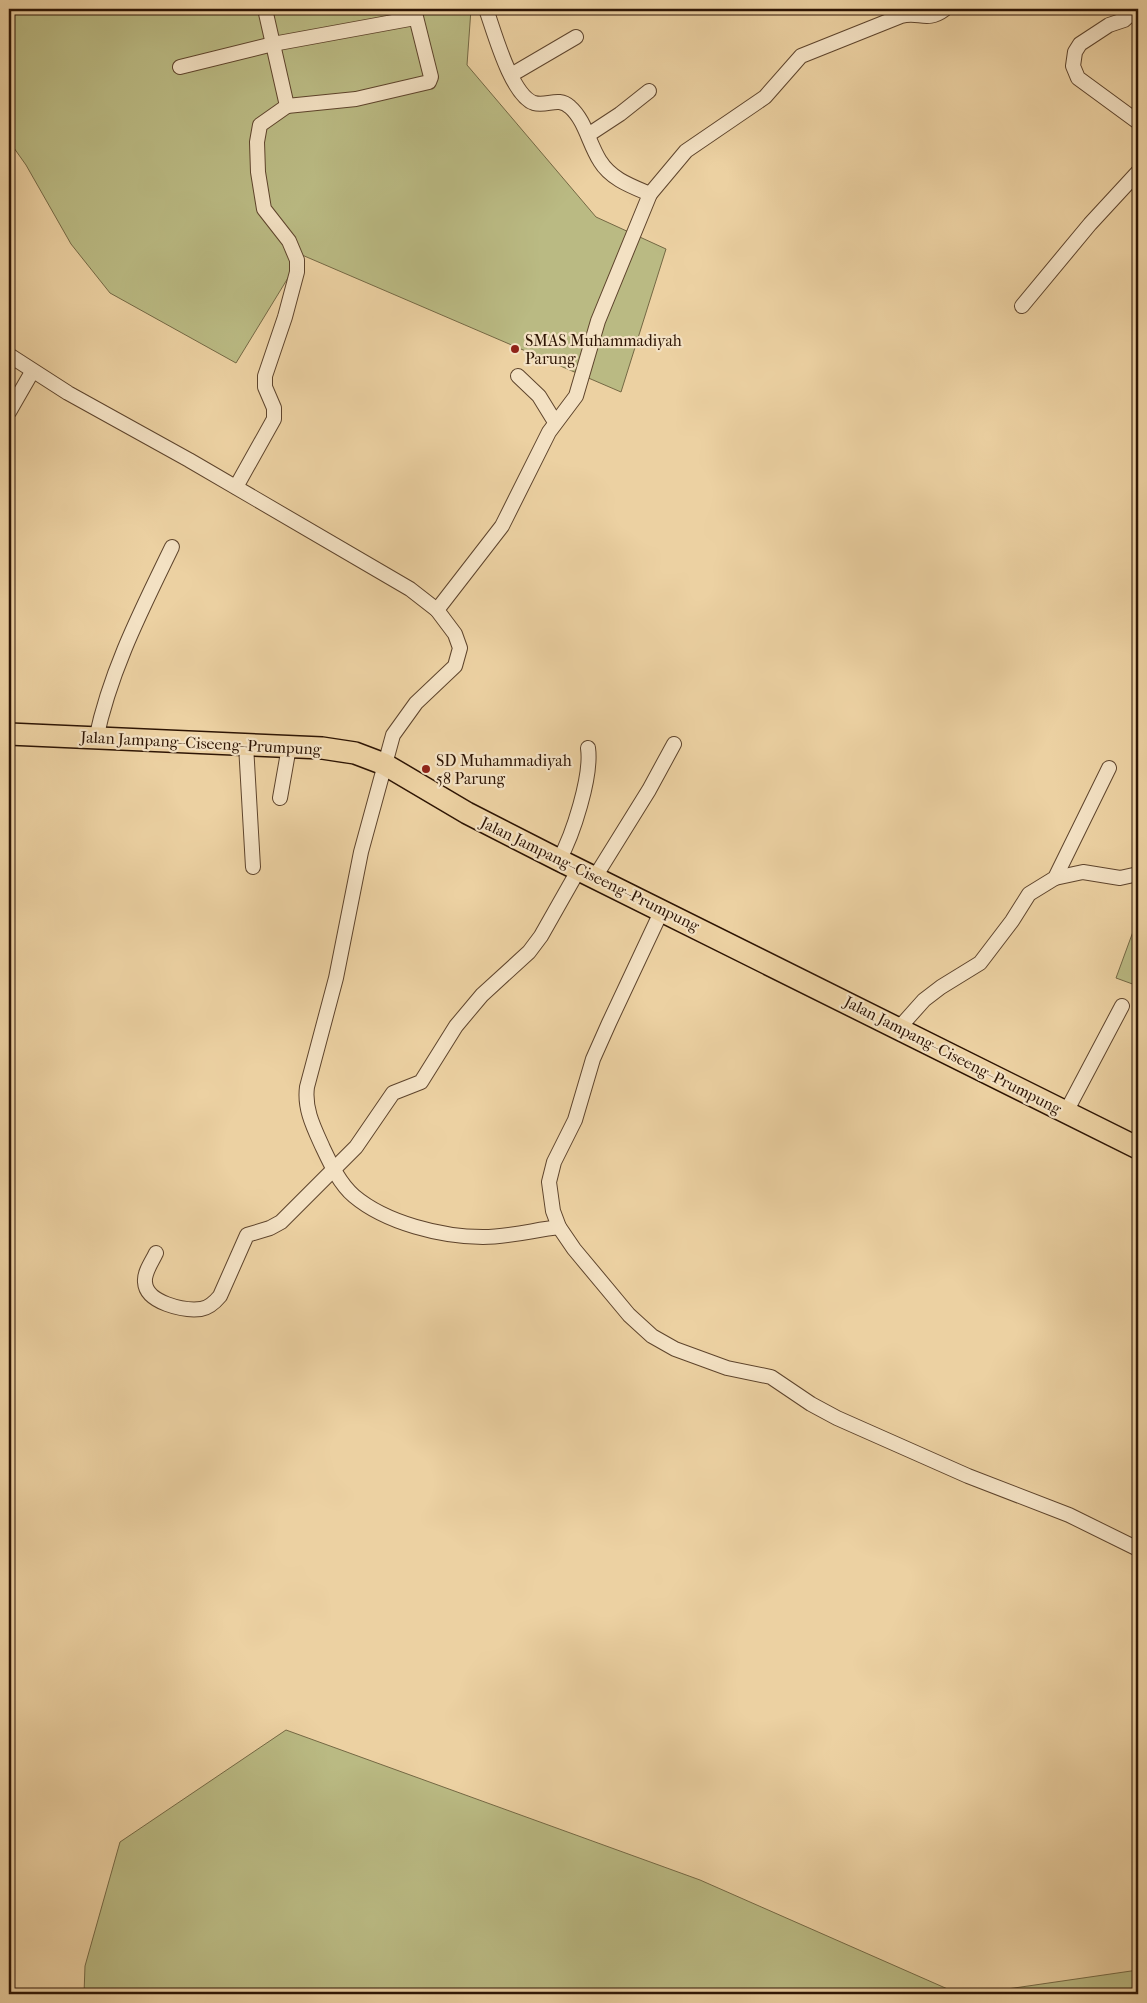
<svg xmlns="http://www.w3.org/2000/svg" width="1147" height="2003" font-family="'IM FELL French Canon',serif">
<style>
.green{fill:#baba83;stroke:#746844}
.lines{fill:none;stroke-linecap:round;stroke-linejoin:round}
.minor-casing{stroke:#5e442c;stroke-width:16}
.primary-casing{stroke:#2e1504;stroke-width:24}
.minor{stroke:#f3e1c3;stroke-width:14}
.primary{stroke:#ecd1a2;stroke-width:21}
.poi-dot{fill:#8f2418;stroke:#f3e1c3;stroke-width:2}
.labels{text-anchor:middle;dominant-baseline:central;stroke-width:4.5;stroke-linejoin:round;paint-order:stroke}
.poi-label{font-size:16px;fill:#2e1504;stroke:#f3e1c3;text-anchor:start}
.street-label{font-size:16px;fill:#2e1504;stroke:#f3e1c3}
</style>
<rect width="100%" height="100%" fill="#ecd1a2"/>
<filter id="stains"><feTurbulence type="fractalNoise" baseFrequency=".004" numOctaves="4"/><feColorMatrix values="0 0 0 0 .2 0 0 0 0 .09 0 0 0 0 .02 0 0 0 .5 -.17"/></filter>
<radialGradient id="worn" r=".72"><stop offset=".6" stop-color="#630" stop-opacity="0"/><stop offset="1" stop-color="#630" stop-opacity=".3"/></radialGradient>
<!-- green -->
<g class="green">
<polygon points="9,9 471,9 467,65 596,217 666,249 621,392 302,255 236,363 110,293 71,244 26,165 9,141"/>
<polygon points="1138,918 1138,986 1116,978"/>
<polygon points="286,1730 700,1880 959,1994 84,1994 85,1966 120,1842"/>
<polygon points="1138,1970 1138,1994 973,1994"/>
</g>
<g class="lines">
<defs>
<g id="minor">
<polyline points="1136,9 1124,20 1109,25 1080,44 1075,52 1073,66 1078,78 1138,122"/>
<polyline points="180,67 273,44 415,18"/>
<polyline points="511,75 576,37"/>
<polyline points="287,106 356,99 429,82 431,77 414,9"/>
<polyline points="588,135 620,114 649,91"/>
<path d="M650,194L686,151L765,97L801,56L901,16C920,11 926,23 945,9"/>
<polyline points="1022,306 1090,224 1138,172"/>
<path d="M9,355L68,393L189,460L410,589L437,610L455,634L460,648L455,666L416,703L393,735L361,852L336,978L307,1087C304,1109 314,1128 323,1148C331,1165 340,1184 354,1196C386,1223 442,1237 483,1237C508,1237 534,1230 559,1227"/>
<polyline points="518,376 539,396 555,422"/>
<polyline points="9,412 32,372"/>
<polyline points="236,487 274,419 274,408 265,387 265,376 285,317 297,272 297,260 289,241 264,209 258,172 257,142 260,125 287,106 265,9"/>
<path d="M437,610L502,526L549,432L576,396L598,321L650,194C631,186 611,179 600,161C589,144 585,120 570,107C558,96 547,107 534,103C511,95 494,31 486,9"/>
<path d="M96,739C110,671 142,609 172,547"/>
<polyline points="246,745 253,867"/>
<polyline points="280,798 289,747"/>
<path d="M559,860C573,835 592,776 588,748"/>
<polyline points="595,877 649,790 674,744"/>
<polyline points="1055,878 1083,872 1120,878 1138,874"/>
<polyline points="662,910 609,1023 593,1059 575,1120 554,1162 549,1182 553,1211 559,1227 574,1249 629,1315 652,1336 675,1349 727,1368 771,1377 811,1404 837,1418 968,1476 1069,1515 1138,1549"/>
<polyline points="899,1028 924,1000 941,987 980,963 1012,921 1029,894 1055,878 1109,768"/>
<polyline points="1066,1112 1122,1006"/>
<path d="M156,1253C152,1262 144,1272 145,1282C146,1303 184,1311 201,1309C209,1308 215,1302 220,1296L247,1235L270,1228L281,1222L356,1147L393,1093L421,1082L456,1026L482,995L529,952L541,936L579,869"/>
</g>
<polyline id="primary" points="9,734 322,748 355,753 384,764 467,813 559,860 1138,1148"/>
</defs>
<!-- minor casing -->
<use href="#minor" class="minor-casing"/>
<!-- primary casing -->
<use href="#primary" class="primary-casing"/>
<!-- minor -->
<use href="#minor" class="minor"/>
<!-- primary -->
<use href="#primary" class="primary"/>
</g>
<!-- markers -->
<g class="poi-dot">
<circle cx="515" cy="349" r="5"/>
<circle cx="426" cy="769" r="5"/>
</g>
<g class="labels">
<!-- poi labels -->
<g class="poi-label">
<text x="525" y="340">SMAS Muhammadiyah<tspan x="525" dy="18">Parung</tspan></text>
<text x="436" y="760">SD Muhammadiyah<tspan x="436" dy="18">58 Parung</tspan></text>
</g>
<!-- street labels -->
<g class="street-label">
<text transform="translate(201 743) rotate(3)">Jalan Jampang–Ciseeng–Prumpung</text>
<text transform="translate(590 874) rotate(26)">Jalan Jampang–Ciseeng–Prumpung</text>
<text transform="translate(953 1055) rotate(27)">Jalan Jampang–Ciseeng–Prumpung</text>
</g>
</g>
<!-- margin -->
<rect width="1147" height="2003" fill="none" stroke="#ecd1a2" stroke-width="30"/>
<rect x="10" y="10" width="1127" height="1983" fill="none" stroke="#2e1504" stroke-width="2.5"/>
<rect x="15" y="15" width="1117" height="1973" fill="none" stroke="#2e1504"/>
<rect width="100%" height="100%" filter="url(#stains)"/>
<rect width="100%" height="100%" fill="url(#worn)"/>
</svg>
